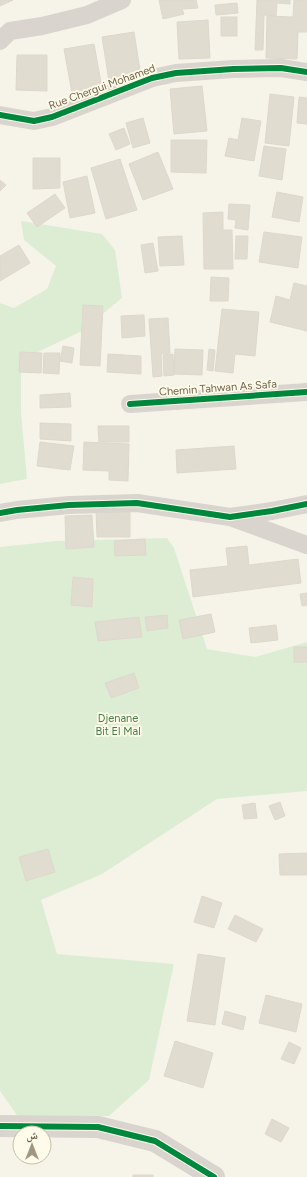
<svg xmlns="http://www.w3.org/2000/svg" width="307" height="1177" font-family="Figtree,'Noto Naskh Arabic',sans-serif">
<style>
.green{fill:#ddedd4}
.building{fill:#e1dcd0;stroke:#ded8cc}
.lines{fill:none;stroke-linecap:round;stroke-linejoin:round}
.street{stroke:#dad4ce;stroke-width:18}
.secondary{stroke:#dad4ce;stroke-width:22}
.cycleway-casing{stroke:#fefbea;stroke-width:8}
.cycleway{stroke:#00873e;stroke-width:6}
.labels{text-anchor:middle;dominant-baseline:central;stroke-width:3.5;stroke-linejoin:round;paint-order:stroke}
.street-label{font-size:11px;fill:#72634b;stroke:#fefbea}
.park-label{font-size:11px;fill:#497d46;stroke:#fefbea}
</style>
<rect width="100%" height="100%" fill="#f6f4e9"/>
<!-- green -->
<g class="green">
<polygon points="21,221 102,234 115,250 122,298 82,331 21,360 21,412 27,479 0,484 0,303 14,308 47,289 56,266 24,240"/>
<polygon points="167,538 174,548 207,649 255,657 307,642 307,791 217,799 102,874 41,900 57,954 174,964 149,1080 109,1116 19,1118 0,1091 0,547 56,541"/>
</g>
<!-- building -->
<g class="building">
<polygon points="0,0 13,0 0,6"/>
<polygon points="159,0 196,0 198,8 182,9 184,14 163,19"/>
<polygon points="257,0 290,0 290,4 277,3 276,16 264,15 263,50 255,50"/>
<polygon points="294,0 307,0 307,32 298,32 297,59 266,58 267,16 293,17"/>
<polygon points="237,3 238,13 216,15 215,5"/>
<rect x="221" y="17" width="16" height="19"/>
<polygon points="208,20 210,58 179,59 177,22"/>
<polygon points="134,32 141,76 109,81 102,37"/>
<polygon points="94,44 102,88 72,93 64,49"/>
<polygon points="17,55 47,55 47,91 16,90"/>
<polygon points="202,86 207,131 174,134 170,89"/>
<polygon points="270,94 294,97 289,146 265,143"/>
<polygon points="299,97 307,98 307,124 297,123"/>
<polygon points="143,118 150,143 133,148 126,123"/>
<polygon points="242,118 261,121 254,161 225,156 229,138 238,140"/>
<polygon points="124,128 130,144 116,150 109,134"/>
<polygon points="171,140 207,140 206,173 171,172"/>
<polygon points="264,146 286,149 282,180 259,176"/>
<polygon points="158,152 173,189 143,200 129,164"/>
<polygon points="33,158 60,158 60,188 33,189"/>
<polygon points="120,159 137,210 106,219 91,168"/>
<polygon points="87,176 95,213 70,218 63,182"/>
<polygon points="0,180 6,185 0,191"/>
<polygon points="277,192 303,197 299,222 272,217"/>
<polygon points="55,194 65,208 37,227 27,213"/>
<polygon points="229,204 250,205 248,230 235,228 236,220 228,219"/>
<polygon points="223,212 223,230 232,230 233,269 204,269 203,213"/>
<polygon points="264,232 302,237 298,268 259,262"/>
<polygon points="182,236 184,265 160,266 158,237"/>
<polygon points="236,236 248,236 247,259 235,259"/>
<polygon points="153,243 158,271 145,273 141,245"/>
<polygon points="19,245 30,263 0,281 0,256"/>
<polygon points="211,277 229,278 228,301 210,301"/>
<polygon points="294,283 307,286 307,331 270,322 276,296 290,300"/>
<polygon points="83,305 103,306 100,366 80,365"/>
<polygon points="222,309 259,312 255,356 235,354 233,373 215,371"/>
<polygon points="144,315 145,336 122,338 121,316"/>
<polygon points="168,318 170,353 161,354 162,376 153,377 149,319"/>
<polygon points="63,346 74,348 72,363 60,361"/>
<polygon points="175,349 203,350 202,375 174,374"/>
<polygon points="209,349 215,350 213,371 207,370"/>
<polygon points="20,352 42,353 41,373 19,372"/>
<polygon points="44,353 60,353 59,374 43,373"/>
<polygon points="108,354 141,356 141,374 107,372"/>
<polygon points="173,354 174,375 164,376 163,355"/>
<polygon points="70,393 71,407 40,408 40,395"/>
<polygon points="40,423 71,424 71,441 40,439"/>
<polygon points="98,426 129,426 129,442 99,442"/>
<polygon points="40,442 74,446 70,470 37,466"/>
<polygon points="84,442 129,444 128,481 109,480 109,471 83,470"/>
<polygon points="234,446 236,469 177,473 176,450"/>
<polygon points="96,511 130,511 130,537 97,537"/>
<polygon points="92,515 94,547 66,549 65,516"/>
<polygon points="145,539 146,555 115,556 114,541"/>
<polygon points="247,546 249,565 298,559 301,583 193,597 190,570 228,566 226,548"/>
<polygon points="73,577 93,579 92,607 71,605"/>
<polygon points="307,593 307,605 302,606 300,594"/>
<polygon points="211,614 215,632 183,639 179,620"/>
<polygon points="167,615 168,628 147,631 145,617"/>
<polygon points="139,617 142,637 98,641 95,622"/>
<polygon points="276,625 278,640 251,643 249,628"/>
<rect x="294" y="647" width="13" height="15"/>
<polygon points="134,673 139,688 111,698 105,683"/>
<polygon points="280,802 285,816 275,820 269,806"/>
<polygon points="255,803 257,818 244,819 242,805"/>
<polygon points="48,849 55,872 26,881 19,857"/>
<polygon points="307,853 307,875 280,875 279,854"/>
<polygon points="202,896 222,903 214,928 194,922"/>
<polygon points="235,915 263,929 256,942 228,929"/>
<polygon points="198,954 225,958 215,1025 187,1021"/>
<polygon points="266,995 302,1004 296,1032 259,1023"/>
<polygon points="225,1011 246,1017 243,1030 222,1024"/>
<polygon points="175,1041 213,1053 203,1088 164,1076"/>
<polygon points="289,1042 301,1048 294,1064 281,1059"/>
<polygon points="272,1119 289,1128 281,1142 265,1134"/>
<rect x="133" y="1175" width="20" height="2"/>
</g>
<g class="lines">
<!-- street -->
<g class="street">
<polyline points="0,41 10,31 42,26 87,15 122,0"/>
<polyline points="0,115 34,121 52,117 152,78 176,73 233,69 281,68 307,72"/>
<polyline points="130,404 307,392"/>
<polyline points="0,513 17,510 69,505 137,503 230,517 272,511 307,504"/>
<polyline points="233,518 307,545"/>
</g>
<!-- secondary -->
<polyline class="secondary" points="0,1126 98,1127 155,1141 214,1177"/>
<defs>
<g id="cycleway">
<polyline points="0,115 34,121 52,117 152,78 176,73 233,69 281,68 307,72"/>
<polyline points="130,404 307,392"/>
<polyline points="0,513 17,510 69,505 137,503 230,517 272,511 307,504"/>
<polyline points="0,1126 98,1127 155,1141 214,1177"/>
</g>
</defs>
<!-- cycleway casing -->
<use href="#cycleway" class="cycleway-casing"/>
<!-- cycleway -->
<use href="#cycleway" class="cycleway"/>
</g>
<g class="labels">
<!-- street labels -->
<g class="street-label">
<text transform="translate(102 87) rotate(-20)">Rue Chergui Mohamed</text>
<text transform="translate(218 388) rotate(-4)">Chemin Tahwan As Safa</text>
</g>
<!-- park labels -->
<g class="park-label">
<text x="118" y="718">Djenane<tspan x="118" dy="13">Bit El Mal</tspan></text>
</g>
</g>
<!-- north arrow -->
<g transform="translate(32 1145)"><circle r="19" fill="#fefbea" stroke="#c6beaa"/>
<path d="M0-3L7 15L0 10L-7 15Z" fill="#a09682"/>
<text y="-6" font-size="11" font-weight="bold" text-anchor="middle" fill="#72634b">ش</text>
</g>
</svg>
